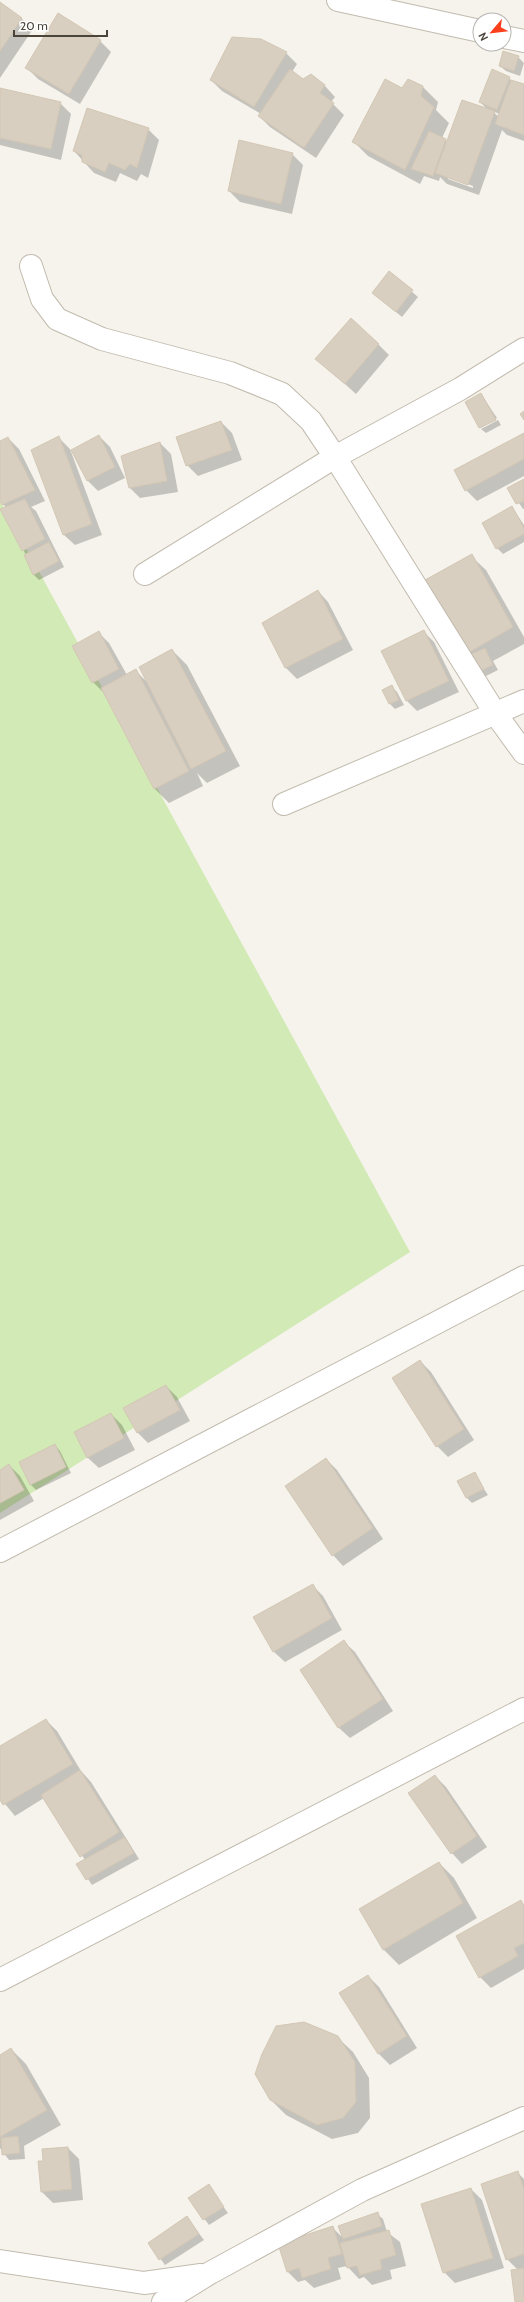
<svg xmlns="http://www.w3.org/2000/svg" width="524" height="2302" font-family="Cabin,sans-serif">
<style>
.green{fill:#d2eab5}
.shadow{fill:#0003;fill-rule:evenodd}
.building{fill:#d8cfc1;stroke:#d3c7b4}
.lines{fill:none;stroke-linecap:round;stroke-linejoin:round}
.minor-casing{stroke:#c2bbae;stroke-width:24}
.minor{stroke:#fff;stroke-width:22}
</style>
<rect width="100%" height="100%" fill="#f6f3ec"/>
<!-- green -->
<polygon class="green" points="0,500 410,1252 0,1513"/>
<!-- shadow -->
<g class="shadow">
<polygon points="0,3 22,19 33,29 0,78"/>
<polygon points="100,41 111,52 80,104 38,79 27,68"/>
<polygon points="286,53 297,64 292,72 303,80 311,75 325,86 335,97 331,102 344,115 316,158 270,127 259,116 261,114 222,91 211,80"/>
<polygon points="518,57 524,63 520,76 506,71 500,66"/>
<path d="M509,78L513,82L524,85V141L507,135L502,130L479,195L447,184L440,177L439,181L424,176L420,184L368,156L353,141L402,89L423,87L438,102L436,110L449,123L442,138L448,142L488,110L480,102ZM492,111L500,114L499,117ZM448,177L473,186V188L448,179Z"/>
<polygon points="0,89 60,103 71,114 61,160 0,145"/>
<polygon points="148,129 159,140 148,178 141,174 137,181 120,173 116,182 94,173 74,151"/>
<polygon points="292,154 303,165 292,214 240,202 229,191"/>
<polygon points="389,272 418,297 402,317 379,298"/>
<polygon points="378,344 389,355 356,394 317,359"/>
<polygon points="481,394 497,418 481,428 466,402"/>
<polygon points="498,420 501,425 486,433 481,429"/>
<polygon points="221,422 232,433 242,460 198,476 187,465"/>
<polygon points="524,434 524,476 477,501 466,490"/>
<polygon points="99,436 110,447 125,478 98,491 87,480"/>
<polygon points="8,438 19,449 45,501 31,507 36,511 64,567 39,580 34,575 6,508 0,499 0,442"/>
<polygon points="59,438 70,449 102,535 75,545 64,535"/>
<polygon points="160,443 171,454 178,492 140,498 130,488"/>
<polygon points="524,480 524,509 523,509 509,488"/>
<polygon points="512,507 524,525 524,542 503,554 497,548"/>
<polygon points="471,556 486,570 524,637 524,644 493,661 498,670 480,679 467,653"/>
<polygon points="318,591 328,602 353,650 297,679 286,668 263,623"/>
<polygon points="423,631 434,642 459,692 417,711 406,700"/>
<polygon points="98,632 109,643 127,675 135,670 148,683 172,650 187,665 240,766 207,783 197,773 203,786 169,803 154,788 104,693 93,682"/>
<polygon points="391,686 397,692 404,705 395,709 390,704 383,690"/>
<polygon points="420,1361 431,1372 474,1440 448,1457 437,1446 394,1378"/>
<polygon points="166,1386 177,1397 190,1421 148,1443 137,1432"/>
<polygon points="111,1414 122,1425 135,1450 99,1468 88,1458 75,1433"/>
<polygon points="55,1445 60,1451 71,1473 36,1490 31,1485"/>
<polygon points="326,1459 337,1470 383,1539 343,1566 333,1555"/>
<polygon points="9,1465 20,1476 34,1501 0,1520 0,1471"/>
<polygon points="474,1474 488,1495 472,1503 466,1497"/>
<polygon points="312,1585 323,1596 342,1630 285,1662 274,1652"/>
<polygon points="344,1642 355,1652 393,1711 350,1738 339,1728 301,1670"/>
<polygon points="46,1720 57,1731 81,1771 91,1782 139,1859 92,1885 78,1864 85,1860 44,1798 15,1816 0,1798 0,1748"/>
<polygon points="435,1776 446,1787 487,1847 462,1864 452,1853"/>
<polygon points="439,1863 454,1878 477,1918 399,1965 384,1950 360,1909"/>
<polygon points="520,1901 524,1905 524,1969 491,1988 480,1977"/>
<polygon points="368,1976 379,1987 417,2048 390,2065 379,2054 341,1993"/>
<polygon points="337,2037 353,2052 369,2078 370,2118 358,2133 332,2139 286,2115 271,2100"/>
<polygon points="11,2049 26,2064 61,2125 24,2146 25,2159 9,2160 0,2148 0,2056"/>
<polygon points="68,2148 79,2159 83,2200 53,2203 42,2192"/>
<polygon points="518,2173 524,2179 524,2268 521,2269 524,2269 524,2302 516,2302 518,2270 507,2259"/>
<polygon points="208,2186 228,2213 209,2225 189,2198"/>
<polygon points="471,2189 482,2200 504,2268 455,2283 444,2272"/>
<polygon points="377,2214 383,2219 387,2232 400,2242 406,2266 390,2270 392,2279 372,2285 364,2277 359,2279 347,2266 338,2268 341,2279 314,2288 305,2280 298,2282 287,2271 333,2228 343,2238"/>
<polygon points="187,2218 204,2240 165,2265 149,2243"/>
</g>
<!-- building -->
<g class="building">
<polygon points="0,2 22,18 0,51"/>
<polygon points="58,13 101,40 69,94 25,68"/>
<polygon points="232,37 261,39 287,52 254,107 210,80"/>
<polygon points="503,51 519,56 514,71 499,66"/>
<polygon points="290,69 303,79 311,74 325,85 320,93 334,103 304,148 258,116"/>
<polygon points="492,69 510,77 497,110 479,102"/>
<polygon points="385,79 402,88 408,79 423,86 421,96 434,107 405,170 352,142"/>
<polygon points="511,80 524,84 524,135 495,124"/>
<polygon points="0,88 61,102 51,149 0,138"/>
<polygon points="462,100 495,111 468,185 435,173"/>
<polygon points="87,108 149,128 137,168 130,164 125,170 109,163 105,172 82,162 82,155 73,151"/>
<polygon points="429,131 446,139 433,176 411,169"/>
<polygon points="239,140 293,153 281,204 228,191"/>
<polygon points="389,271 413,290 396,312 372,293"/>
<polygon points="351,318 379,344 345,384 315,359"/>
<polygon points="481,393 496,420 479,428 465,402"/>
<polygon points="524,411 524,420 520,414"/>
<polygon points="221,421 232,450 186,466 176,437"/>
<polygon points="524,433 524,459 465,491 454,470"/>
<polygon points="99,435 115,467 87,481 71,450"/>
<polygon points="59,436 92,524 63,535 31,450"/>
<polygon points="8,437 35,490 2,505 0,501 0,441"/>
<polygon points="160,442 167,481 129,488 121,456"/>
<polygon points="524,479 524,501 516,504 507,488"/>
<polygon points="25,499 45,539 22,551 0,509"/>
<polygon points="512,506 524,528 524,534 496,549 482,523"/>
<polygon points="49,542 59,561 33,575 24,555"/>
<polygon points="472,554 513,627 466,654 425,580"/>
<polygon points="318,590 343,639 285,668 262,623"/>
<polygon points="424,630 449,681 406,701 381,651"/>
<polygon points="99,631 119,669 92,683 72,646"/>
<polygon points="485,648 493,665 474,674 465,657"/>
<polygon points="172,649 226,751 191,769 139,667"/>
<polygon points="136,669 189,771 154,789 101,688"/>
<polygon points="392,685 399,700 389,704 382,690"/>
<polygon points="420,1360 464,1429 436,1447 392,1378"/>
<polygon points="166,1385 180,1410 137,1433 123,1408"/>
<polygon points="111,1413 124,1438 87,1458 74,1432"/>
<polygon points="55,1444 66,1467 30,1485 19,1462"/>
<polygon points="326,1458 373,1528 332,1556 285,1486"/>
<polygon points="9,1464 24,1490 0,1503 0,1470"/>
<polygon points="475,1472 484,1489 466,1498 457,1481"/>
<polygon points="313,1584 332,1618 273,1652 253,1617"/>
<polygon points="344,1640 383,1699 338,1728 300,1670"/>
<polygon points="46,1719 73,1764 3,1805 0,1800 0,1746"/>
<polygon points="80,1770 119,1832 80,1857 41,1795"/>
<polygon points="435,1775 477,1836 451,1854 408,1793"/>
<polygon points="125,1837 134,1853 86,1880 76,1864"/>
<polygon points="439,1862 463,1903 383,1950 359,1909"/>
<polygon points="521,1900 524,1906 524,1943 514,1948 518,1956 479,1978 456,1936"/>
<polygon points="368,1975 407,2036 378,2054 339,1993"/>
<polygon points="304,2022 338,2036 355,2062 356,2102 343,2118 317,2125 270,2100 255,2074 262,2054 276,2026"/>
<polygon points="11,2048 47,2110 0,2137 0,2055"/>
<polygon points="18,2136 20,2153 2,2155 1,2138"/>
<polygon points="68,2147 72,2189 41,2192 38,2161 43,2161 42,2149"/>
<polygon points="518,2171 524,2189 524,2254 506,2260 481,2184"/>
<polygon points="209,2184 224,2207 203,2220 188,2198"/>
<polygon points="471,2188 493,2258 443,2273 421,2204"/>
<polygon points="378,2212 382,2226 343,2239 338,2226"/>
<polygon points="187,2216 199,2234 159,2260 148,2243"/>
<polygon points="333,2226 342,2254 328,2258 331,2269 302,2278 299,2268 287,2272 278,2244"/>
<polygon points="389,2230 396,2255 380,2260 382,2269 360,2275 357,2266 347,2268 340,2243"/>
<polygon points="524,2268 524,2302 515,2302 511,2270"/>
</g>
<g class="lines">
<defs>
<g id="minor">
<polyline points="338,0 480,31"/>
<polyline points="504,37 524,41"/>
<polyline points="31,266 42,299 57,319 102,339 230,373 282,394 311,421 335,457 495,713 524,753"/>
<polyline points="145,574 335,457 460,389 524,349"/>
<polyline points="284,804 524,701"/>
<polyline points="0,1551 524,1277"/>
<polyline points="0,1980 524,1709"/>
<polyline points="0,2261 144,2283 201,2275"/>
<polyline points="163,2302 210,2273 362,2190 524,2118"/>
</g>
</defs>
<!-- minor casing -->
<use href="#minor" class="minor-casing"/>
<!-- minor -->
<use href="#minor" class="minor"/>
</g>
<!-- north arrow -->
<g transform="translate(492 32) rotate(242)"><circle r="19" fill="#ffffff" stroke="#b7b4b0"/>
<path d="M0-3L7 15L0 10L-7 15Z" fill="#fc3f1d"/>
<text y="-6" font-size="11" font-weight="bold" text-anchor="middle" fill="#4b4439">N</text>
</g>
<!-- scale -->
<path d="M14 30v6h93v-6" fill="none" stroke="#4b4439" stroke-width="2"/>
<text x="20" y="30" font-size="12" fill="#4b4439" stroke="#ffffff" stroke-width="3" paint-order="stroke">20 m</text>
</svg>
